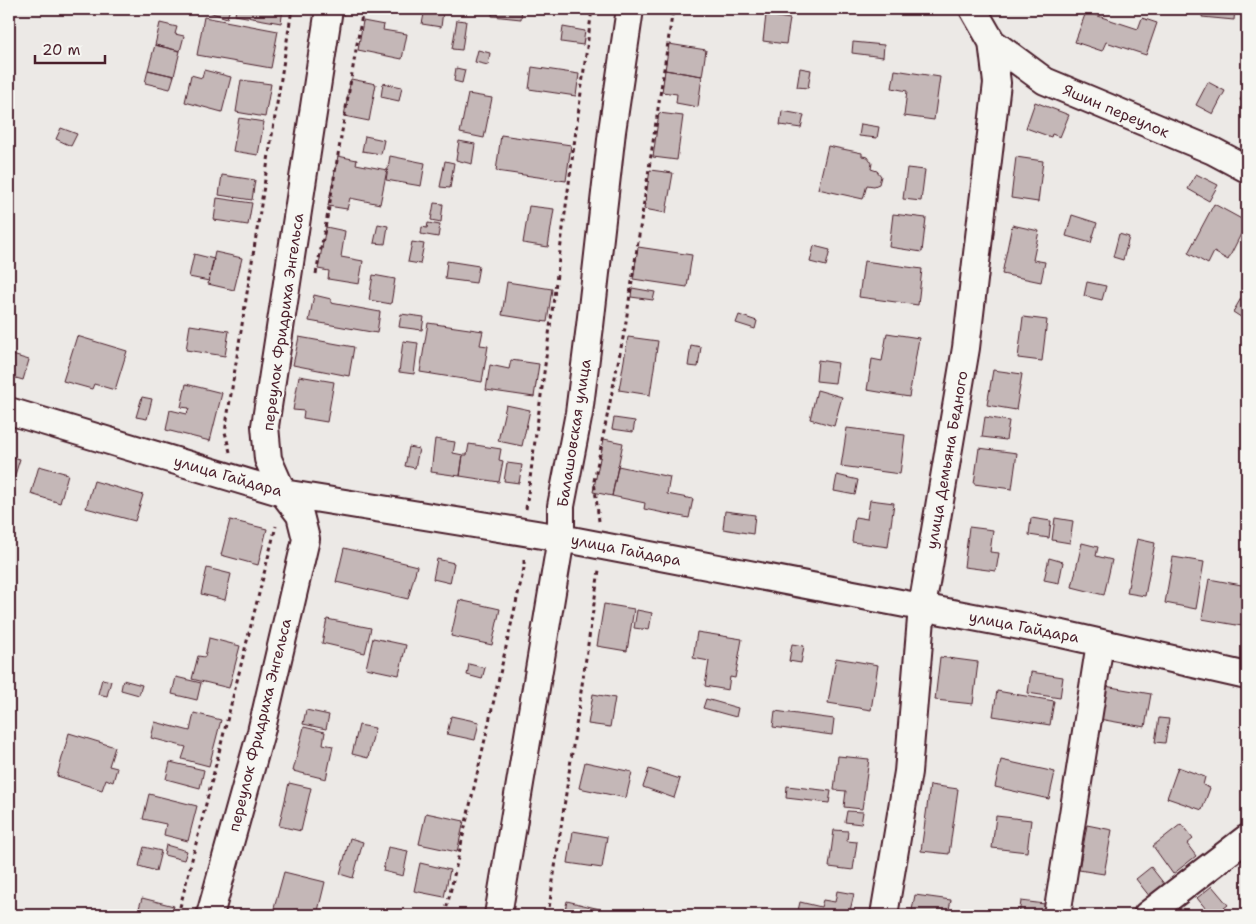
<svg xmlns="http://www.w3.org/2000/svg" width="1256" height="924" font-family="'Shantell Sans',sans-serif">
<rect width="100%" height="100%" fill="#ece9e6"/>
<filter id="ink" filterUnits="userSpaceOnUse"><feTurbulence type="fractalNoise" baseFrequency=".02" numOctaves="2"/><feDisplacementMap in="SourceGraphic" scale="10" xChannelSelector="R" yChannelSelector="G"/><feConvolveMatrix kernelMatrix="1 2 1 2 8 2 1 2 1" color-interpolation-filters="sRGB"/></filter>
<g filter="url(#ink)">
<path fill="#c4b7b7" stroke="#4a1f2b" d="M210 9H230L227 18 209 12Z
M236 9H283L281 23 235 15Z
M425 9 443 11 441 27 422 24Z
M492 9H522L521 19 492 16Z
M562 9H587V12Z
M913 9H925L924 13 913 12Z
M1203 9H1235L1234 20 1202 17Z
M1086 12 1138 29 1142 18 1157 23 1146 55 1106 42 1102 51 1075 42Z
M766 15 790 19 786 44 763 41Z
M204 17 278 31 271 68 197 55Z
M457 20 466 21 462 50 452 49Z
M363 21 384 25 383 30 407 34 402 59 358 50Z
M160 23 177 27 175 34 184 36 180 51 155 45Z
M563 27 585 31 583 45 561 42Z
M853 42 884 45 883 57 852 53Z
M669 44 706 50 702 76 665 70Z
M155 45 180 51 174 76 148 70Z
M478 50 490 53 488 65 475 62Z
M532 67 579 74 576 96 529 89Z
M456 68 465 70 462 83 454 81Z
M800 68 811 70 808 88 797 87Z
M1247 69V84L1241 80Z
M148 70 174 76 170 89 145 83Z
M204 70 231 77 222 112 185 102 191 75 202 78Z
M665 70 702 76 698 107 676 103 677 94 662 92Z
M895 70 940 77 934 120 904 116 907 91 892 88Z
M351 79 376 84 369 121 344 116Z
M241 80 271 84 265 117 236 112Z
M1208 82 1225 91 1213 114 1196 105Z
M383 83 402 87 399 101 381 97Z
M1247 87V104L1240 100Z
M468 94 492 98 484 138 460 133Z
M1035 102 1069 115 1060 137 1052 134 1051 137 1026 128Z
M782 111 804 115 801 128 780 125Z
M659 113 683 116 677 160 653 157Z
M239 118 264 122 258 155 233 151Z
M861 124 879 127 877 138 859 136Z
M61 128 77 134 71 146 56 139Z
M501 135 571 145 566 181 496 171Z
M365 136 384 140 381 154 362 151Z
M459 141 475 144 472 164 456 160Z
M828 146 862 153V156L868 157 872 163 871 169 877 171 881 176 879 184 874 186 867 185 863 199 818 189Z
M338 156 357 160 356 164 387 170 380 204 350 198 347 209 328 206Z
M390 156 425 163 421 186 386 180Z
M1016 157 1043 161 1038 202 1011 198Z
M445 161 454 163 450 188 440 187Z
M907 168 925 170 921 201 903 199Z
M650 170 673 173 666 213 644 209Z
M1196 174 1218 185 1209 201 1188 189Z
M222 175 255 180 252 200 219 195Z
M217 198 252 203 248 225 214 220Z
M434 203 443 204 441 222 431 220Z
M1214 204 1247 222 1228 260 1214 252 1208 264 1188 253Z
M529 206 554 209 548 247 523 243Z
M893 214 926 218 922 252 889 247Z
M1072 215 1097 223 1091 243 1066 236Z
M428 223 440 225 438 237 421 234 422 227 427 228Z
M378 224 388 226 385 244 374 243Z
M1012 225 1039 231 1033 260 1045 262 1041 282 1002 274Z
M326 227 345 231 341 257 363 261 359 284 328 279 329 271 318 269Z
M1119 234 1129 237 1123 260 1113 257Z
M412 242 424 244 420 264 408 262Z
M814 246 830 250 826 266 810 262Z
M638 247 692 255 687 287 633 279Z
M215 252 242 258 234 290 208 284Z
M194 254 214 259 209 281 189 277Z
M447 261 479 266 476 283 445 279Z
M864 261 922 269 918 305 859 297Z
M373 275 395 279 391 304 369 300Z
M507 282 552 289 547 322 502 315Z
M1087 282 1106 286 1102 300 1084 296Z
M632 288 655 292 653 300 631 297Z
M1247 288V321L1233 312Z
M314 295 331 299V303L380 312 377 333 309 321Z
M401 314 424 317 422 330 399 327Z
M739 315 757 321 755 329 736 323Z
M1023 317 1047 320 1042 361 1018 358Z
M428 323 483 331 480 345 488 346 482 382 420 372Z
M190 325 229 331 225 356 186 350Z
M887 333 919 338 909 397 867 390 872 359 882 361Z
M77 336 127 351 115 390 94 384 92 389 63 381Z
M299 337 354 347 349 376 293 365Z
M628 337 658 341 650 395 619 390Z
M403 341 418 343 414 374 399 372Z
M691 345 701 347 698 367 688 366Z
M9 354 29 360 23 380 9 376Z
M511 360 539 364 534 397 486 390 490 365 509 369Z
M818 360 838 363 835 383 816 381Z
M993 370 1022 374 1016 410 987 405Z
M299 376 334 382 327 422 303 418 304 411 293 410Z
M186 384 222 393 210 441 166 430 170 410 187 414 189 408 181 407Z
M817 390 842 397 834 426 810 419Z
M142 397 152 399 147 419 136 417Z
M506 405 530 410 522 446 498 441Z
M985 417 1009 421 1006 440 982 437Z
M614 418 635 421 633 432 612 429Z
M847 428 905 435 900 474 841 466Z
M435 439 455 442 453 453 463 455 460 476 431 472Z
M604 439 623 443 612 496 593 492Z
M469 444 501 449 499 460 503 461 499 482 460 476 463 455H467Z
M409 447 419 449 415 468 405 466Z
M979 448 1017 453 1012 489 974 484Z
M9 456 20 459 14 478 9 476Z
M507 463 522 465 519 483 504 481Z
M39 466 68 474 60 503 31 494Z
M618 466 670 477 667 494 693 499 689 518 644 509 645 503 612 496Z
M837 475 858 480 855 495 834 491Z
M94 481 143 495 135 521 86 508Z
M870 500 894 503 888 547 852 542 855 517 867 519Z
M725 511 755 515 753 534 723 529Z
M1031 518 1051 521 1049 538 1029 535Z
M1055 518 1073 521 1070 543 1052 540Z
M230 520 267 529 258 565 221 555Z
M969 527 993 530 990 552 999 553 996 571 964 567Z
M1137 539 1155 543 1145 596 1127 593Z
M1082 543 1098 547 1096 556 1112 560 1104 595 1072 587Z
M344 548 417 566 408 599 336 582Z
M1173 557 1204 562 1196 609 1165 603Z
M1049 558 1063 562 1059 583 1044 580Z
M437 559 454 563 450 583 433 579Z
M207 568 231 574 225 600 201 594Z
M1209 579 1247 586V597L1242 626 1202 619Z
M459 600 500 609 492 645 451 636Z
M604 604 634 609 627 651 597 646Z
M637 610 652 613 649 630 634 628Z
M327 619 371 628 365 653 322 643Z
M697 632 742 639 735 678 730 677 728 690 705 686 709 661 693 658Z
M209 638 240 646 229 688 192 679 198 656 205 657Z
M373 638 406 645 399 675 366 668Z
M792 644 804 646 801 663 789 661Z
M940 657 978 662 973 704 935 700Z
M836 658 878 665 871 710 828 703Z
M469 664 485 668 482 679 467 675Z
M1031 672 1063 677 1060 698 1028 693Z
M176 677 201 683 197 700 172 694Z
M102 679 111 681 107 696 98 694Z
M123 680 142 685 139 695 121 690Z
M1099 685 1151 694 1145 727 1093 718Z
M997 691 1054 701 1050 725 993 716Z
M593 694 615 698 610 727 588 724Z
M706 699 738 708 736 717 703 708Z
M306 710 329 715 326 729 303 724Z
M775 711 834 719 832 735 773 727Z
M194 713 221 720 209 766 182 759 186 747 151 738 155 722 190 731Z
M451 716 479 722 475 740 447 734Z
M1159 718 1169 719 1165 743 1155 742Z
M359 725 375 728 368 758 352 754Z
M304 727 325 732 323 744 333 746 326 779 293 771Z
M69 733 115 747 109 766 117 768 113 782 106 779 102 790 57 776Z
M838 756 869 759 862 809 844 807 846 791 834 790Z
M1001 760 1055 772 1049 799 995 787Z
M170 762 204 770 200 788 166 779Z
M585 762 632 772 626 798 579 788Z
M1178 767 1205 777 1203 785 1210 788 1202 810 1167 798Z
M649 769 680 779 674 798 643 787Z
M289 783 311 788 301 831 279 826Z
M930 785 958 789 949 854 921 851Z
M787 786 831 791 829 803 786 798Z
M149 794 197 806 188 841 164 835 166 824 143 819Z
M847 811 863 812 861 824 845 822Z
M426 813 464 821 457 852 419 844Z
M996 816 1031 820 1027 852 992 848Z
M1181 824 1193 839 1187 844 1196 856 1173 874 1153 846Z
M1087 825 1112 830 1104 874 1079 870Z
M834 830 848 831 847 841 857 842 853 870 829 867Z
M573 831 607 837 602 868 568 863Z
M350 838 363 842 353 878 340 874Z
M166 845 187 851 184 860 164 855Z
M144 847 161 851 156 871 139 866Z
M388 847 408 851 403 876 383 871Z
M420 863 450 870 444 897 414 891Z
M1151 867 1165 885 1150 897 1136 879Z
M284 872 325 882 317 915H287L273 912Z
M1212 886 1228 905 1215 915H1211L1197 898Z
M837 891 854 894 849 915H797L800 902 821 907 823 900 835 902Z
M915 895 951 900 948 914 937 913V915H911Z
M142 898 174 906 171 915H137Z
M567 901 624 915H564Z
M1021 901 1045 904 1043 915H1019Z"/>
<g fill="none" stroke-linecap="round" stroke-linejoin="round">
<g stroke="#4a1f2b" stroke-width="30">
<path id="street" d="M992 42 1045 81 1213 151 1247 169
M9 411 283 493 561 538 1062 634 1247 676
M210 915 261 732 306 539 300 515 283 493 268 459 265 426 329 9
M498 915 561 538V506L579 413 590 326 612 131 630 9
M884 915 908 772 922 607 966 348 997 83 992 42 973 9
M1057 915 1100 643
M1147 915 1247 838"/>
</g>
<path stroke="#4a1f2b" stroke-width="3" stroke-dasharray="4 4" stroke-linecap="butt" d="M316 274 328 213 363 9
M230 452 225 432 292 9
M526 509 592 9
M599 521 594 481 625 328 673 9
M178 915 276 526
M445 915 524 568V557
M548 915 599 570"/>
<use href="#street" stroke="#f6f6f2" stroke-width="26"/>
</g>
</g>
<g text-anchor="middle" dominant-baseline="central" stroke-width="4.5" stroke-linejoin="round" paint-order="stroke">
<g font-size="15" fill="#4a1f2b" stroke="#f6f6f2">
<text transform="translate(1116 111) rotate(23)">Яшин переулок</text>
<text transform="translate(283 322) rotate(-82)">переулок Фридриха Энгельса</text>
<text transform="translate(574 433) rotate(-81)">Балашовская улица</text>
<text transform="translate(947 460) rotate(-80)">улица Демьяна Бедного</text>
<text transform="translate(228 476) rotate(16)">улица Гайдара</text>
<text transform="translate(626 550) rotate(11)">улица Гайдара</text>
<text transform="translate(1024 627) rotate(11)">улица Гайдара</text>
<text transform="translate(260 725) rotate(-76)">переулок Фридриха Энгельса</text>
</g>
</g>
<rect width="1256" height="924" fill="none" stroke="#f6f6f2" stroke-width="30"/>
<rect x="15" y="15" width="1226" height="894" fill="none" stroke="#4a1f2b" stroke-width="2" filter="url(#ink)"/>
<path d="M35 55v8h70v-8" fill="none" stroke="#4a1f2b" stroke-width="2.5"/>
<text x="42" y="55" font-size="15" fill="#4a1f2b" stroke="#f6f6f2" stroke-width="4" paint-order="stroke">20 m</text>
</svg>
